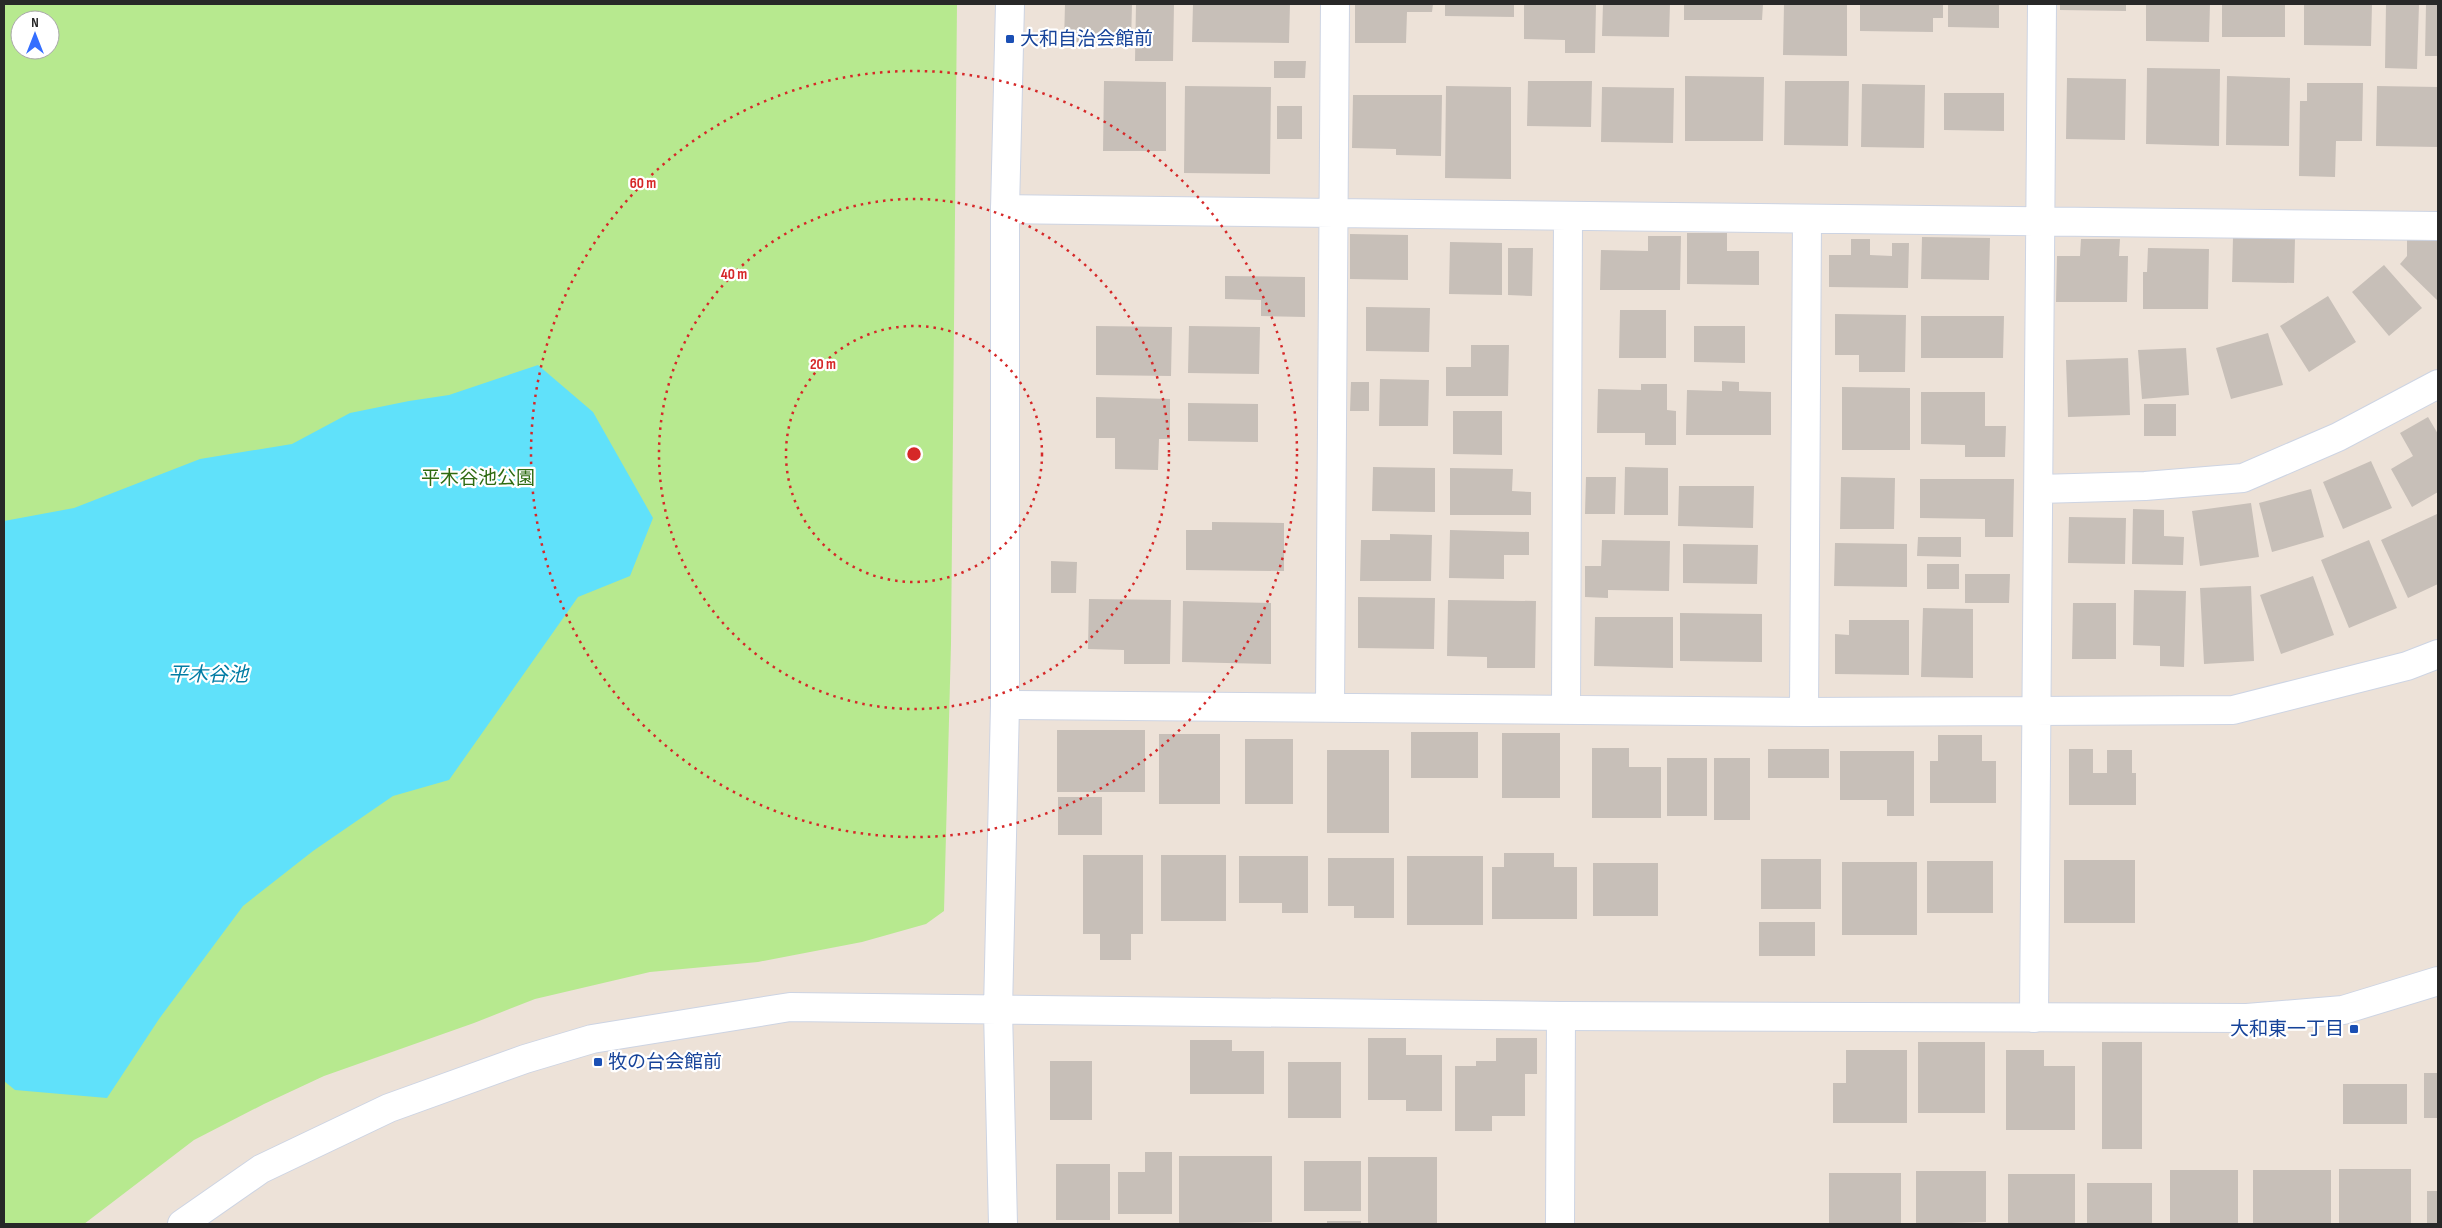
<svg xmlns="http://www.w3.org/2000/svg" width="2442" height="1228" font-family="'Sofia Sans Condensed','Noto Sans JP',sans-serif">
<rect width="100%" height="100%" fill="#ede2d8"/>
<path fill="#b7e98f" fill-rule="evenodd" d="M4 4H957L951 644 944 911 926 924 862 942 758 962 650 972 535 999 474 1023 324 1076 264 1104 194 1140 84 1224H4ZM20 20H50V50H20Z"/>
<path fill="#60e1fa" d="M538 365 593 412 653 518 630 576 578 597 449 780 393 796 313 851 243 906 159 1019 107 1098 15 1090 4 1081V521L74 508 200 459 292 444 350 413 409 401 449 395Z"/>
<path fill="#c7bfb8" d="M1065 4H1132L1131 43 1064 42Z
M1136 4H1174L1173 61H1135Z
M1193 4H1290L1289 43 1192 42Z
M1355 4H1433L1432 12H1407L1406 43H1355Z
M1445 4H1514V17L1445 16Z
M1524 4H1596L1595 53H1565V40L1524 39Z
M1603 4H1670L1669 37 1602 36Z
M1684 4H1763L1762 20H1684Z
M1784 4H1847V56L1783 55Z
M1860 4H1943V18H1933V32L1860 31Z
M1948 4H1999V28L1948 27Z
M2060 4H2126V11L2060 10Z
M2146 4H2210L2209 42 2146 41Z
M2222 4H2285V37H2222Z
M2304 4H2372L2371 46 2304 45Z
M2386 4H2419L2417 69 2385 68Z
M2426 4H2438V56H2425Z
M1274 61H1306L1305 78H1274Z
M2147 68 2220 69 2219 146 2146 144Z
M1685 76 1764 77 1763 141H1685Z
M2227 76 2290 78 2289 146 2226 145Z
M2067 78 2126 79 2125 140 2066 139Z
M1104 81 1166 82V151H1103Z
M1528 81H1592L1591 127 1527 126Z
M1785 81H1849L1848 146 1784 145Z
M2307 83H2363L2362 141H2336L2335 177 2299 176 2300 101H2307Z
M1862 84 1925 85 1924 148 1861 147Z
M1185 86 1271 87 1270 174 1184 173Z
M1446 86 1511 87V179L1445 178Z
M2377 86 2438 87V147L2376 146Z
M1602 87 1674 88 1673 143 1601 142Z
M1944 93H2004V131L1944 130Z
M1353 95H1442L1441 156 1396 155V149L1352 148Z
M1277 106H1302V139H1277Z
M1687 233H1727V251H1759V285L1687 284Z
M1350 234 1408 235V280L1350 279Z
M1648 236H1681L1680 290H1600L1601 250 1648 251Z
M1922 237 1990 238 1989 280 1921 279Z
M2233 237 2295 238 2294 283 2232 282Z
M1851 239H1870V255L1892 256V243H1909L1908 288 1829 287V255H1851Z
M2081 239H2120L2119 256H2128L2127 302H2056L2057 256H2080Z
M2438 239V301L2400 264 2407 256V240Z
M1450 242 1502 243V295L1449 294Z
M1508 248H1533L1532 296 1508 295Z
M2148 248 2209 249 2208 309H2143V272H2147Z
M2384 265 2422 308 2389 336 2352 292Z
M1225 276 1305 277V317L1261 316V300L1225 299Z
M2328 296 2356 342 2309 372 2280 326Z
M1366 307 1430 308 1429 352 1366 351Z
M1620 310H1666V358H1619Z
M1835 314 1906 315 1905 372H1859V355H1835Z
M1921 316H2004L2003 358H1921Z
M1096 326 1172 327 1171 376 1096 375Z
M1189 326 1260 327 1259 374 1188 373Z
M1694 326H1745V363L1694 362Z
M2268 333 2283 385 2231 399 2216 348Z
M1471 345H1509L1508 396H1446V367H1471Z
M2186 348 2189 395 2142 399 2138 350Z
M2128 358 2130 415 2068 417 2066 360Z
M1380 379 1429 380 1428 426H1379Z
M1722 381 1739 382V391L1771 392V435H1686L1687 390 1722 391Z
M1351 382H1369V411H1350Z
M1641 384H1667V410L1676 411V445H1645V433H1597L1598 389 1641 390Z
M1842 387 1910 388V450H1842Z
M1921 392H1985V426H2006L2005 457H1965V445L1921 444Z
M1096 397 1170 399V439H1159L1158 470 1115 469V438H1096Z
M1188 403 1258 404V442L1188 441Z
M2144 404H2176V436H2144Z
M1453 411H1502V455L1453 454Z
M2428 417 2438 434V492L2412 507 2391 469 2413 456 2400 433Z
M2371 461 2392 508 2343 529 2323 482Z
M1373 467 1435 468V512L1372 511Z
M1625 467 1668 468V515H1624Z
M1450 468 1513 469 1512 491 1531 492V515H1450Z
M1586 477H1616L1615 514H1585Z
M1841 477 1895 478 1894 529H1840Z
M1920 479H2014L2013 537H1985V519L1920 518Z
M1679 486H1754L1753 528 1678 526Z
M2311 489 2324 537 2272 552 2259 503Z
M2251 503 2259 557 2200 566 2192 511Z
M2133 509 2164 510V536L2184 537 2183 565 2132 564Z
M2437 514 2438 584 2408 598 2381 540Z
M2069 517 2126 518 2125 564 2068 563Z
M1212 522 1284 523V571L1186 570V530H1212Z
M1450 530 1529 532V555H1504V579L1449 578Z
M1390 534 1432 535 1431 581H1360L1361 540H1390Z
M1918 537H1961V557L1917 556Z
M1602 540 1670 541 1669 591 1608 590V598L1585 597V566H1601Z
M2369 540 2397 608 2349 628 2321 560Z
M1835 543 1907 544V587L1834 586Z
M1683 544 1758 545 1757 584 1683 583Z
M1051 561 1077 562 1076 593H1051Z
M1927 564H1959V589H1927Z
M1965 574H2010L2009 603H1965Z
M2313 576 2334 635 2281 654 2260 595Z
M2251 586 2254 661 2204 664 2200 588Z
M2134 590 2186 591 2184 667 2160 666V646L2133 645Z
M1358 597 1435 598 1434 649 1358 648Z
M1089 599 1171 600 1170 664H1124V650L1088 649Z
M1448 600 1536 601 1535 668H1487V657L1447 656Z
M1183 601 1271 603V664L1182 662Z
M2073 603H2116V659H2072Z
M1923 608 1973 609V678L1921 677Z
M1680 613 1762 614V662L1680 661Z
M1595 617H1673V668L1594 666Z
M1849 620H1909V675L1835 674V634L1849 635Z
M1057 730H1145V792H1057Z
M1411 732H1478V778H1411Z
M1502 733H1560V798H1502Z
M1159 734H1220V804H1159Z
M1938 735H1982V761H1996V803H1930V761H1938Z
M1245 739H1293V804H1245Z
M1592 748H1629V767H1661V818H1592Z
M1768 749H1829V778H1768Z
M2069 749H2093V773H2107V750H2132V773H2136V805H2069Z
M1327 750H1389V833H1327Z
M1840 751H1914V816H1887V800H1840Z
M1667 758H1707V816H1667Z
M1714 758H1750V820H1714Z
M1058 797H1102V835H1058Z
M1504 853H1554V867H1577V919H1492V867H1504Z
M1083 855H1143V934H1131V960H1100V934H1083Z
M1161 855H1226V921H1161Z
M1239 856H1308V913H1282V903H1239Z
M1407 856H1483V925H1407Z
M1328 858H1394V918H1354V906H1328Z
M1761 859H1821V909H1761Z
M2064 860H2135V923H2064Z
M1927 861H1993V913H1927Z
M1842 862H1917V935H1842Z
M1593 863H1658V916H1593Z
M1759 922H1815V956H1759Z
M1368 1038H1406V1055H1442V1111H1406V1100H1368Z
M1496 1038H1537V1074H1525V1116H1492V1131H1455V1066H1476V1061H1496Z
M1190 1040H1232V1051H1264V1094H1190Z
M1918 1042H1985V1113H1918Z
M2102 1042H2142V1149H2102Z
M1846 1050H1907V1123H1833V1083H1846Z
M2006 1050H2044V1066H2075V1130H2006Z
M1050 1061H1092V1120H1050Z
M1288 1062H1341V1118H1288Z
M2424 1073H2438V1118H2424Z
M2343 1084H2407V1124H2343Z
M1145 1152H1172V1214H1118V1172H1145Z
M1179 1156H1272V1222L1179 1224Z
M1368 1157H1437V1224H1368Z
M1304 1161H1361V1211H1304Z
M1056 1164H1110V1220H1056Z
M2339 1169H2411V1224L2339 1223Z
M2170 1170H2238V1224H2170Z
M2253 1170H2331V1224H2253Z
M1916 1171H1986V1222L1916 1224Z
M1829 1173H1901V1224H1829Z
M2008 1174H2075V1224H2008Z
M2087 1183H2152V1224H2087Z
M2427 1191H2438V1224H2427Z
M1327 1221H1361V1224H1327Z"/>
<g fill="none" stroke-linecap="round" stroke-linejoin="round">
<g stroke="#cdd4e3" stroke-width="30">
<path id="street" d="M1005 209 2438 226
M2039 489 2145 486 2243 478 2338 437 2438 384
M1005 705 1804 712 2233 710 2407 666 2438 654
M1330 707 1335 4
M1566 709 1568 217
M1804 712 1807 219
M2034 1018 2042 4
M1560 1224 1561 1016"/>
</g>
<g stroke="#cdd4e3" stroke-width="30">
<path id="secondary" d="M182 1224 261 1169 389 1108 525 1059 592 1039 790 1007 1561 1016 2247 1018 2343 1010 2438 981
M1003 1224 998 1010 1005 705V209L1010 4"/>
</g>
<use href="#street" stroke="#fff" stroke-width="28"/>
<use href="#secondary" stroke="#fff" stroke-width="28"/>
</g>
<g fill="none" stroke="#d62828" stroke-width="2.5" stroke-dasharray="2.5 5">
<circle cx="914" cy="454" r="128"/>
<circle cx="914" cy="454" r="255"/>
<circle cx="914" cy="454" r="383"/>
</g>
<g fill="#1a4fb4" stroke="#fff" stroke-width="2">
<rect x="1005" y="34" width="10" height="10" rx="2.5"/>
<rect x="2349" y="1024" width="10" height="10" rx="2.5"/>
<rect x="593" y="1057" width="10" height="10" rx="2.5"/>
</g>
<g text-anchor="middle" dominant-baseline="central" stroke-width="4.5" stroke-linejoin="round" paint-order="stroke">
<g font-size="19" fill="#164399" stroke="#fff" text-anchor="start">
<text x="1020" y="39">大和自治会館前</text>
<text x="2344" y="1029" text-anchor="end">大和東一丁目</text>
<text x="608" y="1062">牧の台会館前</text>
</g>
<g font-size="19" fill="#2e6b12" stroke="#fff">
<text x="478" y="478">平木谷池公園</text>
</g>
<g font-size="20" font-style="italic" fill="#017ca4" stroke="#fff">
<text x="208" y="675">平木谷池</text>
</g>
</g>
<circle cx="914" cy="454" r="8" fill="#d62828" stroke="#fff" stroke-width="2.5"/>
<g font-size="15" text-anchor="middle" font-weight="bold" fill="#d62828" stroke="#fff" stroke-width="4.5" stroke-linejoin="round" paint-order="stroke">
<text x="643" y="188">60 m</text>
<text x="734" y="279">40 m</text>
<text x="823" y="369">20 m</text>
</g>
<rect width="2442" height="1228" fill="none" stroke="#282828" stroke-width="10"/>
<g transform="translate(35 35)"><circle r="24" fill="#ffffff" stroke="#a9a9a9"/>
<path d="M0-4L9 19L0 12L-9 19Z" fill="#336eff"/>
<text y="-8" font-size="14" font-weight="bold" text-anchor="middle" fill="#282828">N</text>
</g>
</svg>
